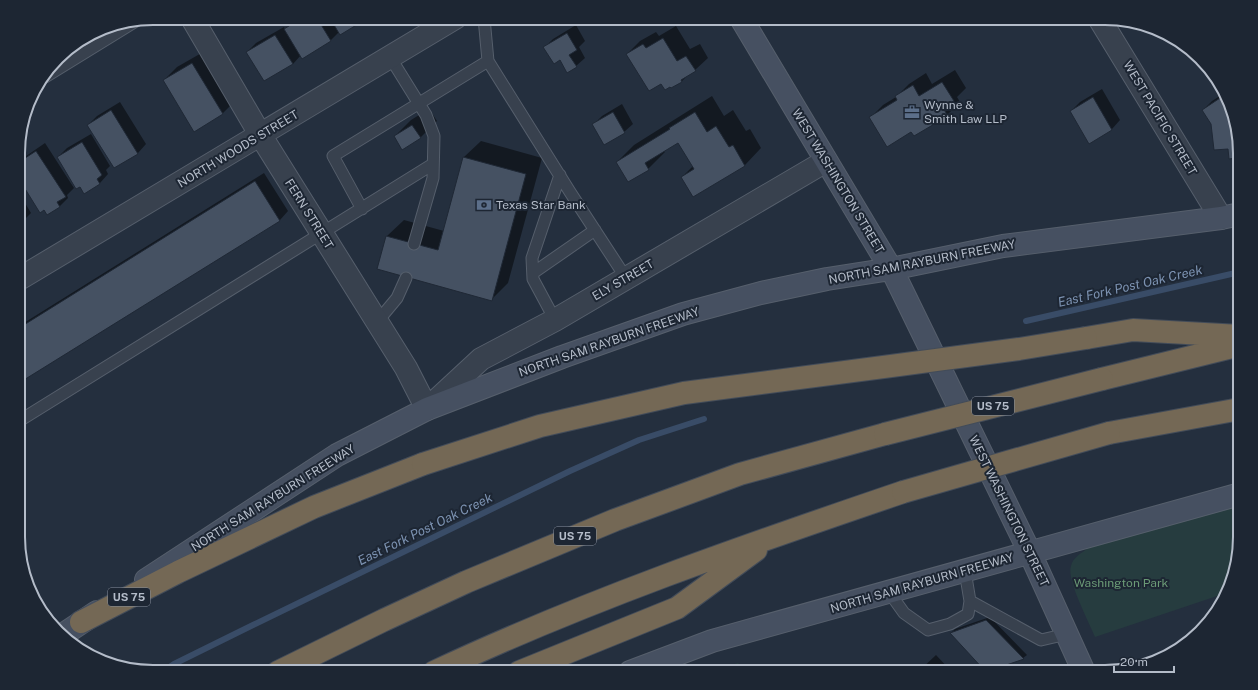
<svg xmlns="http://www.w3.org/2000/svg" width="1258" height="690" font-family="'Public Sans',sans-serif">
<rect width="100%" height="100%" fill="#242f3e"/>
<path fill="#263c3f" d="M1240 504V546L1226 593 1095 637C1089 622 1066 579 1071 566 1073 557 1082 553 1088 548Z
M738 663 746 672H707Z"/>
<path fill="#0007" d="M227 18H234L229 21Z
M298 18H366L339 32 331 40 301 55 293 64 247 52 256 43 284 27 285 29Z
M576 25 585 41 579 47 585 58 576 66 560 59 545 47 553 39Z
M676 26 690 49 700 44 708 58 695 70 689 74 682 81 671 87 661 83 627 54 640 41 656 32 659 36Z
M205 51 235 101 222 114 164 80 177 67Z
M955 70 966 88 957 97 960 102 947 115 912 130 870 118 883 105 896 97 909 84 926 73 932 84Z
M1102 89 1120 120 1112 129 1089 142 1071 111 1080 102Z
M1223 94 1240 144V153L1235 157 1203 110 1212 101Z
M712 96 724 116 733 110 746 131 750 129 761 148 745 165 693 196 682 177 693 166 678 141 664 150 665 152 648 169 628 181 617 162 634 145Z
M120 102 146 144 138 153 114 167 88 125 97 116Z
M622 104 633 124 624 132 594 124 602 116Z
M429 109 437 121 420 138 395 136 411 120Z
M91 134 110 166 106 170 108 174 100 183 84 193 58 157 67 148Z
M481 141 542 158 508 283 491 300 387 236 404 220 444 231 464 157Z
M45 143 74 188 67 195 68 198 60 206 48 214 19 177V161Z
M264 173 288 211 280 220 19 382V326Z
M19 193 31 213 23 221 25 224 19 230Z
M990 617 1027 655 1023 658 951 633 955 629Z
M936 655 952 672H918Z
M869 666 875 672H863Z"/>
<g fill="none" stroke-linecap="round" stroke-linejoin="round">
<path stroke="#394c67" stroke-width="6" d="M1026 321 1240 272
M162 672 174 664 253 625 570 471 639 440 704 419"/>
</g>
<path fill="#455162" stroke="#1f2835" d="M302 18H317L331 41 302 59 284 29Z
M330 18H368L340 35Z
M567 33 577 50 569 55 577 67 567 73 560 60 554 64 543 47Z
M275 35 293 64 264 81 246 52Z
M663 38 677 61 686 56 696 71 681 80 682 82 671 88 670 87 665 90 661 84 649 91 626 54 643 44 646 48Z
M192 63 223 114 194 132 163 80Z
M942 82 954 101 943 108 948 116 914 136 911 132 887 147 869 117 897 100 895 96 913 85 919 96Z
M1223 96 1240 144V149H1235L1236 158 1229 159 1228 149 1214 150 1211 124 1202 110Z
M1093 97 1112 130 1089 144 1070 111Z
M111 110 138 154 114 168 87 125Z
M613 112 625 133 604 145 592 124Z
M695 112 707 132 716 126 729 147 733 145 745 166 693 197 681 177 694 169 678 143 645 163 649 170 628 182 616 162 670 129 669 128Z
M412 125 421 138 402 150 394 136Z
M82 142 102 175 97 179 100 184 84 194 80 187 76 189 57 157Z
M36 151 66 197 57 202 60 207 47 215 44 210 40 213 19 179V162Z
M463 157 526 174 492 301 377 269 386 236 438 250Z
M255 181 280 221 19 383V328Z
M986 620 1024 659 986 672 950 633Z"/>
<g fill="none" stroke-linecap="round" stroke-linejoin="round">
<g stroke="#565f6c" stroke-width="13">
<path id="lane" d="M484 18 488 61
M390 57 426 115 434 136 433 178 414 244
M45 77 136 21
M362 209 333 156 488 61 570 192 626 278
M533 273 595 230
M555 320 533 279 532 258 560 175
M377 322 397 298 406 278
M19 421 433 164
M889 592 904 613 928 630 950 624 968 614 970 601 965 571
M970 601 1041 640 1067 634"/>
</g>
<g stroke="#565f6c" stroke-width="24">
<path id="street" d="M192 18 261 136 406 368 427 409 481 359 555 320 826 161
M1099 18 1221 218
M19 279 455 18"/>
</g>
<g stroke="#565f6c" stroke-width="24">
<path id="secondary" d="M741 18 891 269 892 270 1030 553 1084 672
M146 580 337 455 427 409 562 357 683 314 761 293 827 279 891 269 1003 246 1221 218 1240 214
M64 634 97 612
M630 672 712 641 1240 494"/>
</g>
<g stroke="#434c59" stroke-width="24">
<path id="highway" d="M1086 338 1133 330 1240 336
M1102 379 1240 345
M1109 433 1240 409
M81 622 178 572 314 507 423 464
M278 672 384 620 466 582 615 520 740 474 885 434
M434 672C585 601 744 546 903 492
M519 672 677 608 756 550"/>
</g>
<use href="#lane" stroke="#38414e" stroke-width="11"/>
<use href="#street" stroke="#38414e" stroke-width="22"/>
<use href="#secondary" stroke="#465061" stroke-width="22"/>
<use href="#highway" stroke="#746855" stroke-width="22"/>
<g stroke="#434c59" stroke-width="24" stroke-linecap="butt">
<path id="highway-bridge" d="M885 434 1102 379
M423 464 540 426 684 393 891 366 1019 349 1086 338
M903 492 1109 433"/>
</g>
<use href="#highway-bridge" stroke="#746855" stroke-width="22"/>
</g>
<defs>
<g id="office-bare" transform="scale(1.2)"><path d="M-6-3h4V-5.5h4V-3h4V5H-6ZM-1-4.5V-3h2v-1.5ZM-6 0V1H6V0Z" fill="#5c6f8a" stroke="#1d2633" stroke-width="2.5" paint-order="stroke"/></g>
<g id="bank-bare" transform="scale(1.2)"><path d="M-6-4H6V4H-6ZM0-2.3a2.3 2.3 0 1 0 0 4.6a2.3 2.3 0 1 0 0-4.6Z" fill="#5c6f8a" stroke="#1d2633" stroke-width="2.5" paint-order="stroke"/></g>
</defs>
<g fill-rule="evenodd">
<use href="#office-bare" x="912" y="112"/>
<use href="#bank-bare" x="484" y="205"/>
</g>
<g text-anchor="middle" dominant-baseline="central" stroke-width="4" stroke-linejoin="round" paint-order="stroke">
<g fill="#1d2633" stroke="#878f9c" stroke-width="1">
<rect x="972" y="397" width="42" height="18" rx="3"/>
<rect x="554" y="527" width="42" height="18" rx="3"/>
<rect x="108" y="588" width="42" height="18" rx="3"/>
</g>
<g font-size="11" font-weight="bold" fill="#b4bcc9">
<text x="993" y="406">US 75</text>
<text x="575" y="536">US 75</text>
<text x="129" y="597">US 75</text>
</g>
<g font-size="12" fill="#b4bcc9" stroke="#1d2633" text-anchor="start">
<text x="924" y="105">Wynne &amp;<tspan x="924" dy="14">Smith Law LLP</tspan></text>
<text x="496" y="205">Texas Star Bank</text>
</g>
<g font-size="12" fill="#b4bcc9" stroke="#1d2633">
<text transform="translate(1160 118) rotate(59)">WEST PACIFIC STREET</text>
<text transform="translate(238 149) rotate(-31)">NORTH WOODS STREET</text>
<text transform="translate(838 181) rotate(59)">WEST WASHINGTON STREET</text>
<text transform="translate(309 214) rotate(58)">FERN STREET</text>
<text transform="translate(922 262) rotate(-11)">NORTH SAM RAYBURN FREEWAY</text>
<text transform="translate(623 280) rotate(-30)">ELY STREET</text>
<text transform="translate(609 342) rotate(-19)">NORTH SAM RAYBURN FREEWAY</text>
<text transform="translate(273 498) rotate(-32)">NORTH SAM RAYBURN FREEWAY</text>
<text transform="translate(1009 511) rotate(64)">WEST WASHINGTON STREET</text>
<text transform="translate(922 583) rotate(-16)">NORTH SAM RAYBURN FREEWAY</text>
</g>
<g font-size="12" fill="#6b9a76" stroke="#1d2633">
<text x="1121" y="583">Washington Park</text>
</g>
<g font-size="13" font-style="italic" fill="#7c92b1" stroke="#1d2633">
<text transform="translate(1130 286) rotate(-13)">East Fork Post Oak Creek</text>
<text transform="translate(425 529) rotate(-26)">East Fork Post Oak Creek</text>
</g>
</g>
<path d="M0 0H1258V690H0ZM153 25H1105A128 128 0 0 1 1233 153V537A128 128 0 0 1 1105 665H153A128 128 0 0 1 25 537V153A128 128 0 0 1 153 25Z" fill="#1d2633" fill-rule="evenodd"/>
<path fill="none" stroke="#b4bcc9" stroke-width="2" d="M153 25H1105A128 128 0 0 1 1233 153V537A128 128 0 0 1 1105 665H153A128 128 0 0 1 25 537V153A128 128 0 0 1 153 25Z"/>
<path d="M1114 666v6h60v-6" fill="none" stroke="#b4bcc9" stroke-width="2"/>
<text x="1120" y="666" font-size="12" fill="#b4bcc9" stroke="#1d2633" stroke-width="3" paint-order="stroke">20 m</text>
</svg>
